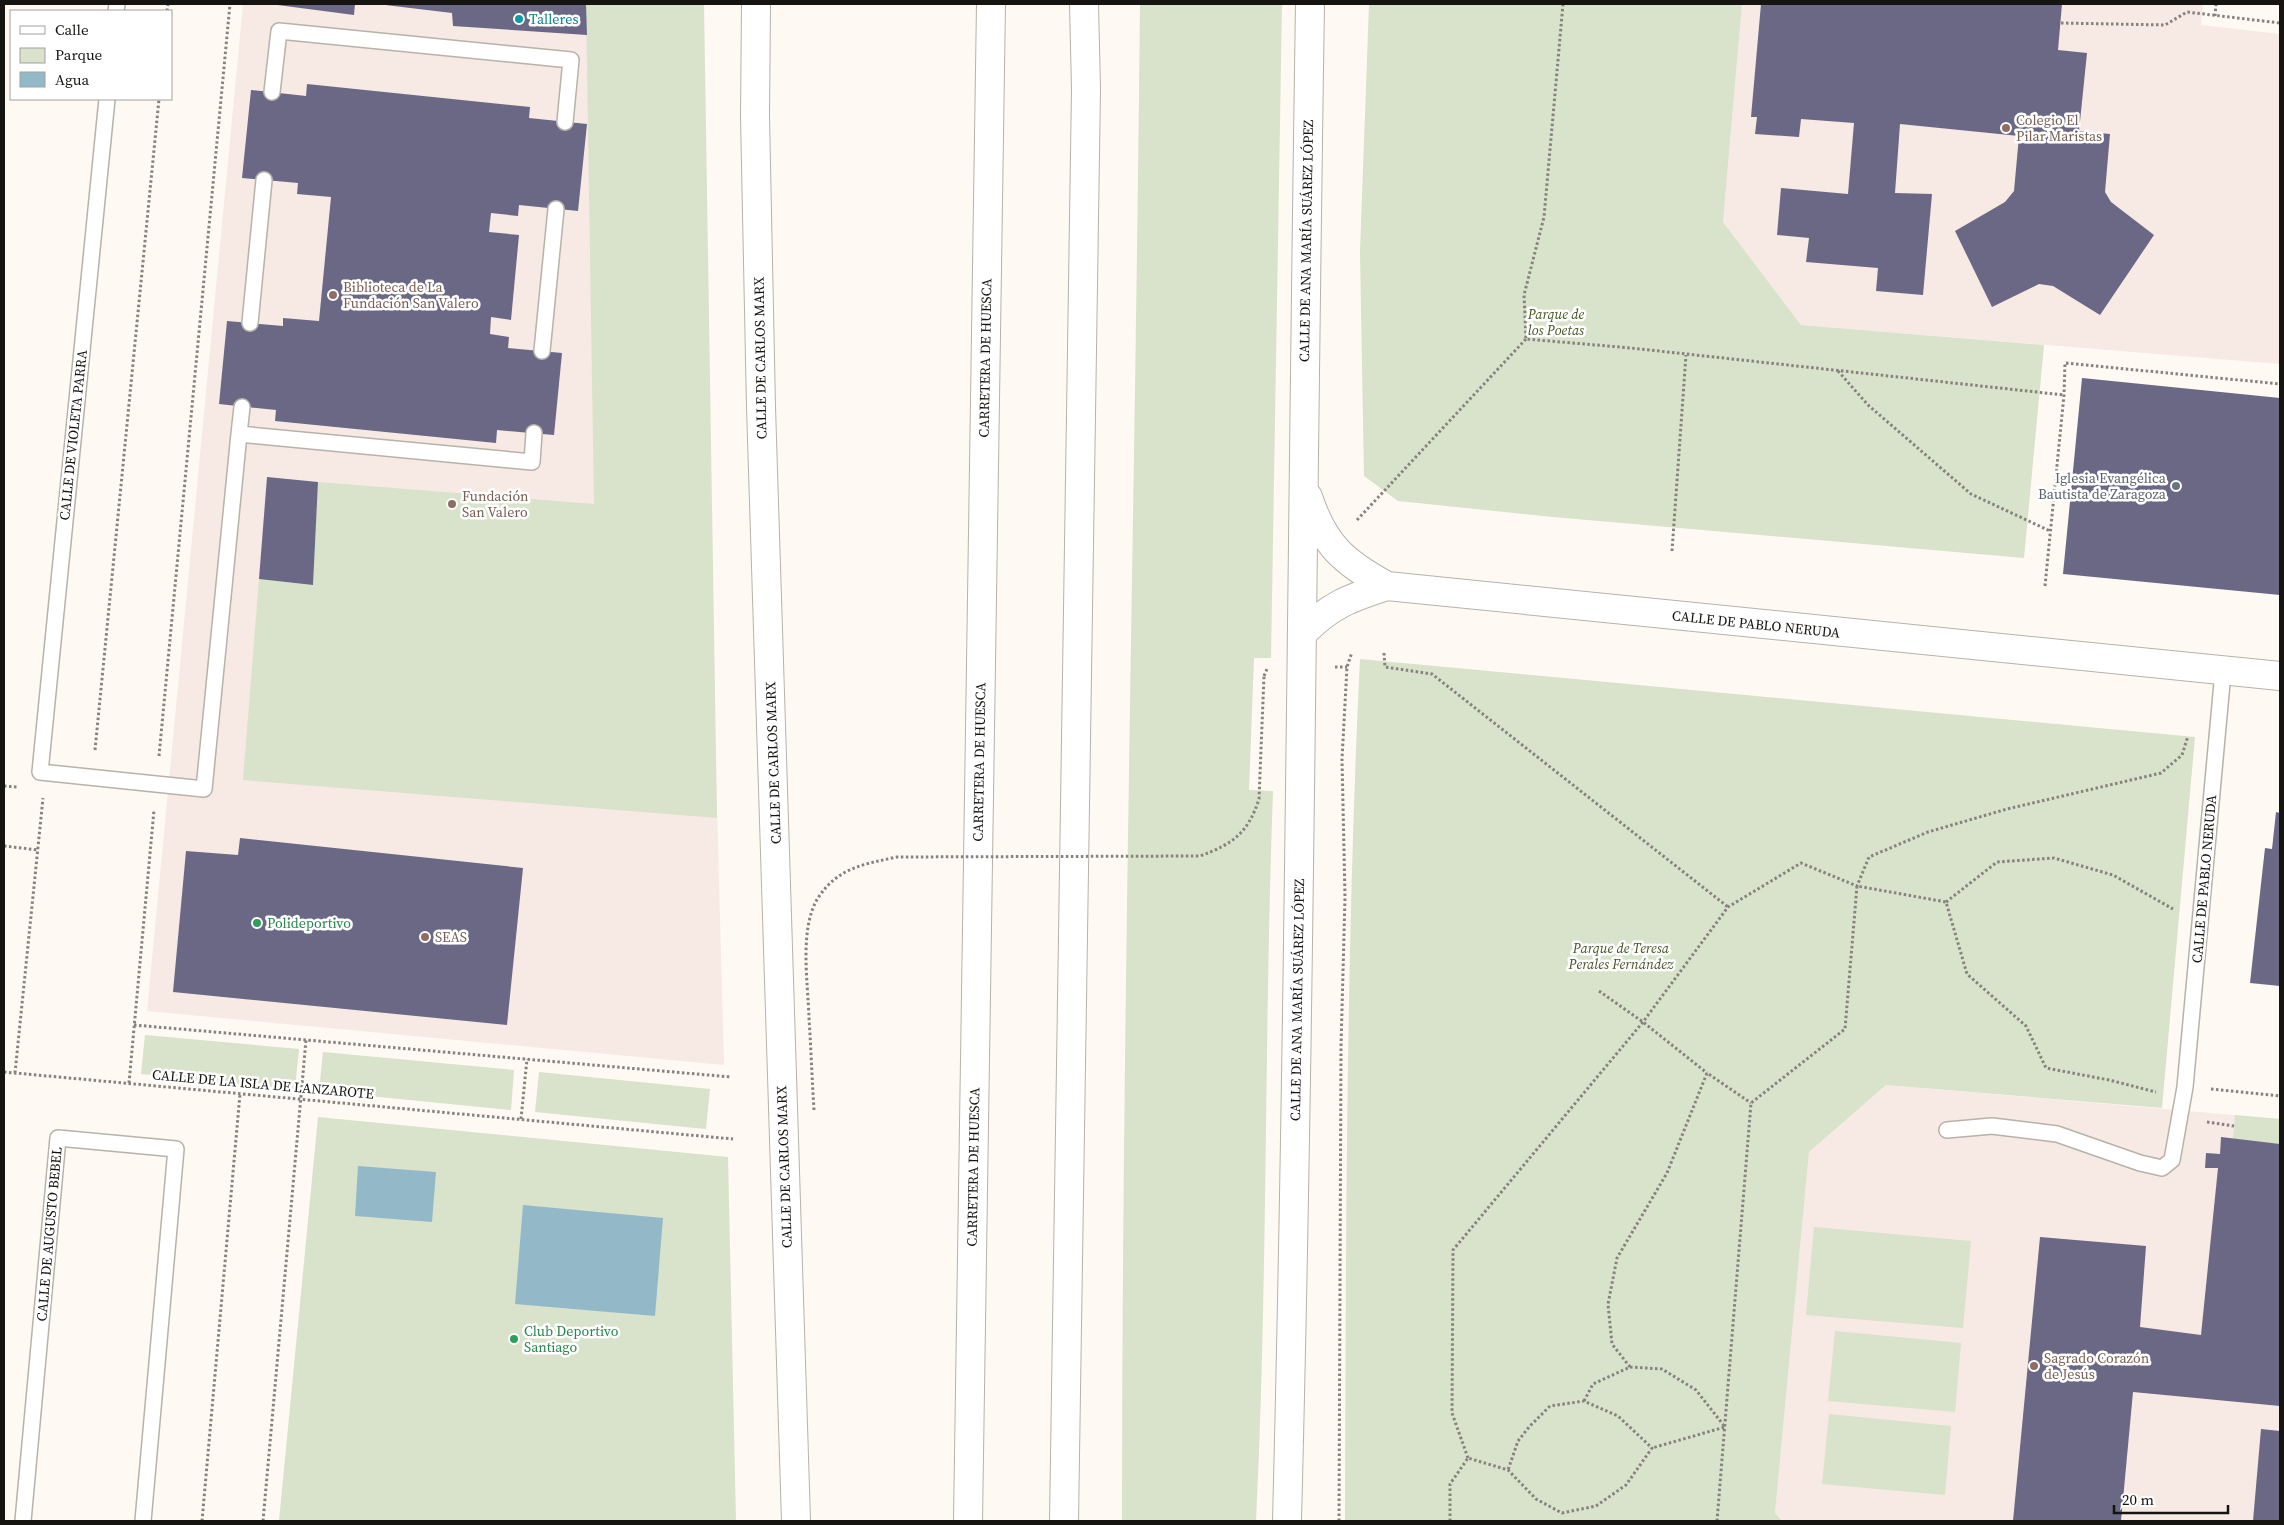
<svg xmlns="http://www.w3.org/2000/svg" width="2284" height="1525" font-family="'Source Serif 4',serif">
<rect width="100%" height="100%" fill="#fef9f3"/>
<path fill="#f7e9e3" d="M243 4H704L701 223 724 1065 147 1011Z
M1742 4H2203L2201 25 2280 34V364L1801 325 1723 222Z
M1886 1085 2280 1119V1521H1782L1775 1513 1809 1152Z"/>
<path fill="#d9e2ca" d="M586 4H704L717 818 243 780 259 579 313 585 318 482 594 504Z
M1140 4H1282L1271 658H1254L1249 790 1273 791C1264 1034 1268 1278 1256 1521H1122C1122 1015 1135 510 1140 4Z
M1369 4H1742L1723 222 1801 325 2044 345 2024 558 1553 517 1398 501 1364 476 1360 251Z
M1360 659 2195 737 2162 1108 1886 1085 1809 1152 1775 1513 1782 1521H1345C1346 1234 1346 946 1360 659Z
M145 1035 299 1049 295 1089 141 1074Z
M323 1052 514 1070 511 1110 319 1091Z
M539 1072 710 1089 706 1129 535 1112Z
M2235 1115 2280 1119V1144L2233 1139Z
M318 1117 728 1157 736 1521H279Z
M1814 1227 1971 1241 1963 1328 1806 1315Z
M1835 1331 1961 1343 1955 1412 1828 1401Z
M1829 1414 1951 1426 1945 1495 1822 1484Z"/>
<path fill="#93b9c9" d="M358 1166 436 1172 432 1222 355 1216Z
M523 1205 663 1218 655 1316 515 1304Z"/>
<path fill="#6b6886" d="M270 4H355L354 15Z
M377 4H586L587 35 453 26 452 13Z
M1761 4H2062L2058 50 2087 53 2079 131 2110 134 2105 192 2111 202 2154 235 2100 315 2053 286 2039 284 1992 307 1955 231 2005 202 2014 191 2019 136 1900 124 1895 193 1932 194 1923 295 1876 291 1878 268 1806 262 1809 238 1777 235 1781 188 1848 194 1854 123 1801 119 1799 137 1755 134 1757 117H1751Z
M307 84 530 107 529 118 587 124 578 211 519 205 518 216 491 213 489 232 519 235 511 320 491 317 490 334 509 337 508 348 562 353 554 435 497 430 496 443 275 421 276 410 219 404 227 321 283 326V318L319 321 331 197 297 194 298 183 242 178 251 90 306 96Z
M2082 378 2280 398V595L2063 574Z
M267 477 318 482 313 585 259 579Z
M2276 812 2280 813V986L2250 983 2265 848 2272 849Z
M240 838 523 868 507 1025 173 992 186 851 238 855Z
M2221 1137 2280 1144V1406L2133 1392 2121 1521H2013L2040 1237 2146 1246 2140 1327 2201 1335 2218 1168H2205L2206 1153 2220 1154Z
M2261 1429 2280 1431V1521H2253Z"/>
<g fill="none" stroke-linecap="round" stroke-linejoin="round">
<g stroke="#b7b2aa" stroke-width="18">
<path id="lane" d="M116 11 117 4
M272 92 279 31 571 60 565 122
M107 99 40 772 204 789 239 434
M250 323 264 180
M542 351 556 209
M242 407 239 434 532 462 534 433
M1947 1130 1992 1126 2057 1134 2140 1163 2162 1168 2172 1160 2185 1087 2223 672
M23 1521 58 1138 176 1149 143 1521"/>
</g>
<g stroke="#b7b2aa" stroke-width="30">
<path id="street" d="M756 4 755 116 761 407 796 1521
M1308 497C1324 545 1343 562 1387 586
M1303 633C1330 605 1350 598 1387 586L2280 676
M1287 1521C1300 1015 1302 510 1310 4"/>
</g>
<g stroke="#b7b2aa" stroke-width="30">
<path id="highway" d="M968 1521 991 4
M1064 1521 1086 89 1084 4"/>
</g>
<path stroke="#86837e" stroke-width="3" stroke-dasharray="2.5 2.5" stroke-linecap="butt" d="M1563 4 1544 217 1524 295 1526 339 1631 348 2064 395
M167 11 168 4
M2215 16 2216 4
M2061 23 2165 25 2187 12 2280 23
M1838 371 1868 405 1971 494 2050 531
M1357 520 1526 339
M1672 551 1686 355
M2045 586 2064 395 2065 363 2280 384
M1384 653 1385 667 1432 674 1728 907
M1335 667H1347
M1264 676 1267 669
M95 750 159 99
M159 756 230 4
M4 786 17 787
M4 846 38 850
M1946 902 1997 862 2054 858 2113 875 2173 909
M1599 991 1643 1022 1707 1073
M134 1025 731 1077
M4 1072 733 1139
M15 1073 43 798
M129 1083 154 810
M2211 1089 2280 1096
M521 1119 527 1059
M2207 1122 2234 1126
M1630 1367 1612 1344 1608 1304 1617 1258 1667 1173 1707 1073 1751 1103
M1584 1401 1593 1384 1630 1367 1662 1369 1696 1390 1725 1427 1652 1448
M1468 1458 1452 1413 1453 1250 1643 1022 1728 907 1801 863 1857 886 1869 857 1928 832 2007 809 2161 773 2182 755 2188 736
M202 1521 240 1094
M263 1521 306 1040
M1339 1521 1341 1047 1345 897 1342 759 1347 667 1352 652
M1450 1521V1484L1468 1458 1508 1470 1536 1499 1562 1513 1596 1506 1626 1485 1652 1448 1618 1416 1584 1401 1550 1406 1529 1427 1518 1441 1508 1470
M1717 1521 1751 1103 1845 1029 1857 886 1946 902 1967 974 2026 1026 2046 1068 2109 1080 2156 1092"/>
<use href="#lane" stroke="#fff" stroke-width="15"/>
<use href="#street" stroke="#fff" stroke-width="28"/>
<use href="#highway" stroke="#fff" stroke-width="28"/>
<path stroke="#86837e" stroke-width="3" stroke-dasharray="2.5 2.5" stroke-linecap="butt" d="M814 1110C812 1079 811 1049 809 1018 808 983 799 928 818 898 838 867 865 864 897 857L1200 856C1233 844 1248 833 1259 799L1264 676"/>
</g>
<circle fill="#0f9aa8" stroke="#fff" stroke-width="2" cx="519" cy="19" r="5"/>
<g fill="#8d6e63" stroke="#fff" stroke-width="2">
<circle cx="2006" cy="128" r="5"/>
<circle cx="333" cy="295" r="5"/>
<circle cx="452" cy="504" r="5"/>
<circle cx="425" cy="937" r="5"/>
<circle cx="2034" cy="1366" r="5"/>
</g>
<circle fill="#6b7280" stroke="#fff" stroke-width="2" cx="2176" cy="486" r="5"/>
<g fill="#2e9e5b" stroke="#fff" stroke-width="2">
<circle cx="257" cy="923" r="5"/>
<circle cx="514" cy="1339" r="5"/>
</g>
<g text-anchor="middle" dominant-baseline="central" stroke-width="5" stroke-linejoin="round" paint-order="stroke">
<g font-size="14" fill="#0d838f" stroke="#fff" text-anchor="start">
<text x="529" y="19">Talleres</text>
</g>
<g font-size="14" fill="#785e54" stroke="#fff" text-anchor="start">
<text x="2016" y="120">Colegio El<tspan x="2016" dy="16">Pilar Maristas</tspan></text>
<text x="343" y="287">Biblioteca de La<tspan x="343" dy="16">Fundación San Valero</tspan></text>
<text x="462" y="496">Fundación<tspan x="462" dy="16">San Valero</tspan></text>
<text x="435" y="937">SEAS</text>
<text x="2044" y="1358">Sagrado Corazón<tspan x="2044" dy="16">de Jesús</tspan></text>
</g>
<g font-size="14" fill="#161411" stroke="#fff">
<text transform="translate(1306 241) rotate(-89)">CALLE DE ANA MARÍA SUÁREZ LÓPEZ</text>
<text transform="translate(760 358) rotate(-91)">CALLE DE CARLOS MARX</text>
<text transform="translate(985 358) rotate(-89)">CARRETERA DE HUESCA</text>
<text transform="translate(73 435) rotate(-84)">CALLE DE VIOLETA PARRA</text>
<text transform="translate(1756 624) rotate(6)">CALLE DE PABLO NERUDA</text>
<text transform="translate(979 762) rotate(-89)">CARRETERA DE HUESCA</text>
<text transform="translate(773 763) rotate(-92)">CALLE DE CARLOS MARX</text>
<text transform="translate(2204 879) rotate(-85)">CALLE DE PABLO NERUDA</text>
<text transform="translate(1297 1000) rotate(-89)">CALLE DE ANA MARÍA SUÁREZ LÓPEZ</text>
<text transform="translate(263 1084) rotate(5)">CALLE DE LA ISLA DE LANZAROTE</text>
<text transform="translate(784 1167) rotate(-92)">CALLE DE CARLOS MARX</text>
<text transform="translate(973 1167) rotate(-89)">CARRETERA DE HUESCA</text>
<text transform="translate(49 1234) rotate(-85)">CALLE DE AUGUSTO BEBEL</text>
</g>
<g font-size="14" font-style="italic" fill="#475724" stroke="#fff">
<text x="1556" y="314">Parque de<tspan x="1556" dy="16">los Poetas</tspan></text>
<text x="1621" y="948">Parque de Teresa<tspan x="1621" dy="16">Perales Fernández</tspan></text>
</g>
<g font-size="14" fill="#5b616d" stroke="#fff" text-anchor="end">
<text x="2166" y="478">Iglesia Evangélica<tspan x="2166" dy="16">Bautista de Zaragoza</tspan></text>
</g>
<g font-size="14" fill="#27864d" stroke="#fff" text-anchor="start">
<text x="267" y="923">Polideportivo</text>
<text x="524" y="1331">Club Deportivo<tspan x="524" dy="16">Santiago</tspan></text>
</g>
</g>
<rect width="2284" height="1525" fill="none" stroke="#161411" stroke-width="10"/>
<rect x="10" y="10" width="162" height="90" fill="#ffffff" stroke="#a2a1a0"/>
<rect x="20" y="26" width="25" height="8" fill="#ffffff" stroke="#a2a1a0"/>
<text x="55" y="35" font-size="15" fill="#161411">Calle</text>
<rect x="20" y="48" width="25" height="15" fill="#d9e2ca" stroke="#a2a1a0"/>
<text x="55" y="60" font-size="15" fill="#161411">Parque</text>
<rect x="20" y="72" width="25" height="15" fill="#93b9c9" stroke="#a2a1a0"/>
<text x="55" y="85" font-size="15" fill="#161411">Agua</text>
<path d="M2114 1505v8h114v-8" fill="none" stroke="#161411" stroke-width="2.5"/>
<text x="2122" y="1505" font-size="15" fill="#161411" stroke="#ffffff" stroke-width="4" paint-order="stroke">20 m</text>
</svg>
